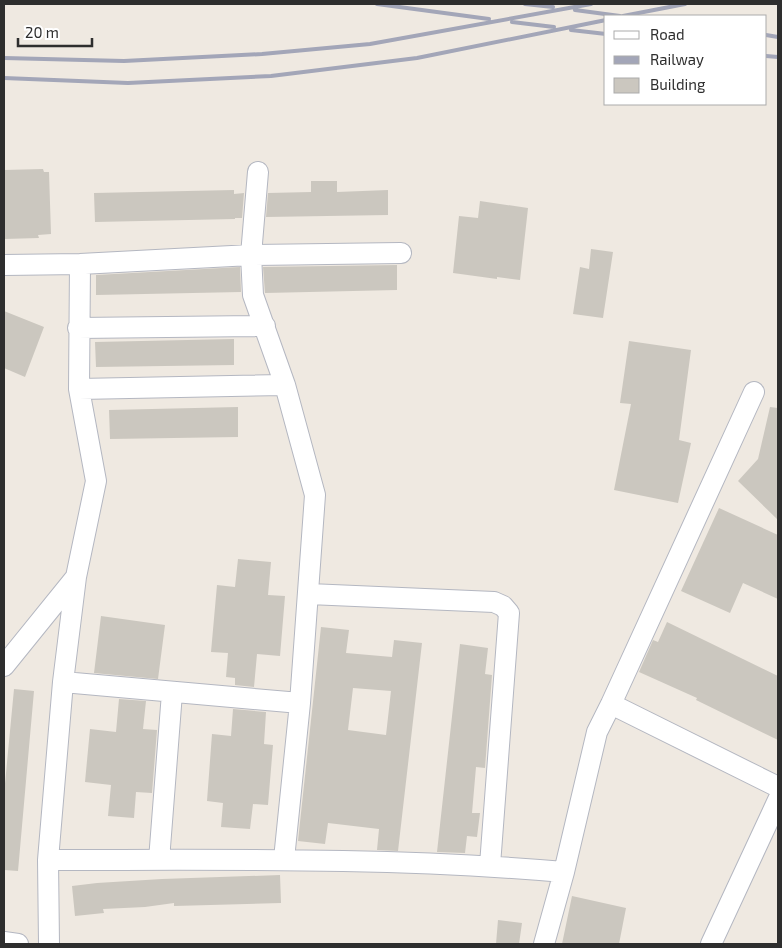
<svg xmlns="http://www.w3.org/2000/svg" width="782" height="948" font-family="'Exo 2',sans-serif">
<rect width="100%" height="100%" fill="#efe9e1"/>
<path fill="#cbc7bf" fill-rule="evenodd" d="M43 169 44 172H49L51 234 38 235 39 238 4 239V170Z
M311 181H337V192L388 190V215L266 217 268 193 311 192Z
M234 190V194L244 193 242 218H235V219L95 222 94 193Z
M480 201 528 208 520 280 497 277V279L453 273 459 216 478 218Z
M591 249 613 252 603 318 573 314 580 267 589 269Z
M397 265V290L265 293 263 267Z
M240 267 241 292 96 295V275Z
M4 311 44 327 25 377 4 368Z
M234 339V365L96 367 95 342Z
M629 341 691 350 679 440 691 443 678 503 614 490 631 404 620 403Z
M238 407V437L110 439 109 410Z
M770 407 778 408V520L738 481 758 459Z
M719 508 778 535V599L743 583 730 613 681 591Z
M238 559 271 562 268 595 285 596 280 656 257 654 254 687 235 685V678L226 677 228 653 211 652 217 585 235 587Z
M101 616 165 625 158 679 94 673Z
M667 622 778 676V740L696 700 697 698 639 672 653 640 658 642Z
M321 627 349 630 346 653 392 657 394 640 422 643 398 851 377 850 379 829 328 823 325 844 298 841ZM353 688 391 691 386 735 348 730Z
M460 644 488 648 485 674 492 675 485 768 476 767 472 813H480L477 837 467 836 465 853 437 852Z
M14 689 34 691 18 871 4 870V794Z
M119 699 146 701 143 729 157 730 152 793 136 792 134 818 108 816 111 785 85 782 90 729 116 732Z
M233 709 266 712 264 744 273 745 268 805 253 804 250 829 221 827 223 803 207 801 212 734 231 736Z
M280 875 281 903 174 906V903L145 907 103 909 104 913 75 916 72 886 97 883 162 879Z
M572 896 626 908 619 944H562Z
M498 920 522 923 519 944H496Z"/>
<g fill="none" stroke-linecap="round" stroke-linejoin="round">
<g stroke="#b4b7c1" stroke-width="22">
<path id="minor" d="M258 172 251 255 253 295 285 385 315 495 300 703 284 859
M4 265 80 264 251 255 401 253
M78 328 265 326
M79 389 285 385
M309 594 494 602 503 606 509 613 490 865
M4 666 76 577
M63 682 300 703
M611 704 778 787
M48 860C220 860 393 857 564 872
M159 860 172 693
M4 942 18 944
M49 944 48 860 63 682 76 577 96 481 79 389 80 264
M544 944 564 872 597 732 611 704 754 392
M711 944 778 800"/>
</g>
<use href="#minor" stroke="#fff" stroke-width="20"/>
<path stroke="#a3a6b8" stroke-width="4" d="M377 4 489 19
M525 4 553 7
M575 10 620 16
M623 16 685 4
M512 22 554 27
M571 30 606 34
M766 35 778 37
M766 56 778 57
M4 58 124 61 262 54 370 44 591 4
M4 78 128 83 271 76 417 58 606 20"/>
</g>
<rect width="782" height="948" fill="none" stroke="#2e2e2e" stroke-width="10"/>
<rect x="604" y="15" width="162" height="90" fill="#ffffff" stroke="#ababab"/>
<rect x="614" y="31" width="25" height="8" fill="#ffffff" stroke="#ababab"/>
<text x="650" y="40" font-size="15" fill="#2e2e2e">Road</text>
<rect x="614" y="56" width="25" height="8" fill="#a3a6b8" stroke="#ababab"/>
<text x="650" y="65" font-size="15" fill="#2e2e2e">Railway</text>
<rect x="614" y="78" width="25" height="15" fill="#cbc7bf" stroke="#ababab"/>
<text x="650" y="90" font-size="15" fill="#2e2e2e">Building</text>
<path d="M18 38v8h74v-8" fill="none" stroke="#2e2e2e" stroke-width="2.5"/>
<text x="25" y="38" font-size="15" fill="#2e2e2e" stroke="#ffffff" stroke-width="4" paint-order="stroke">20 m</text>
</svg>
